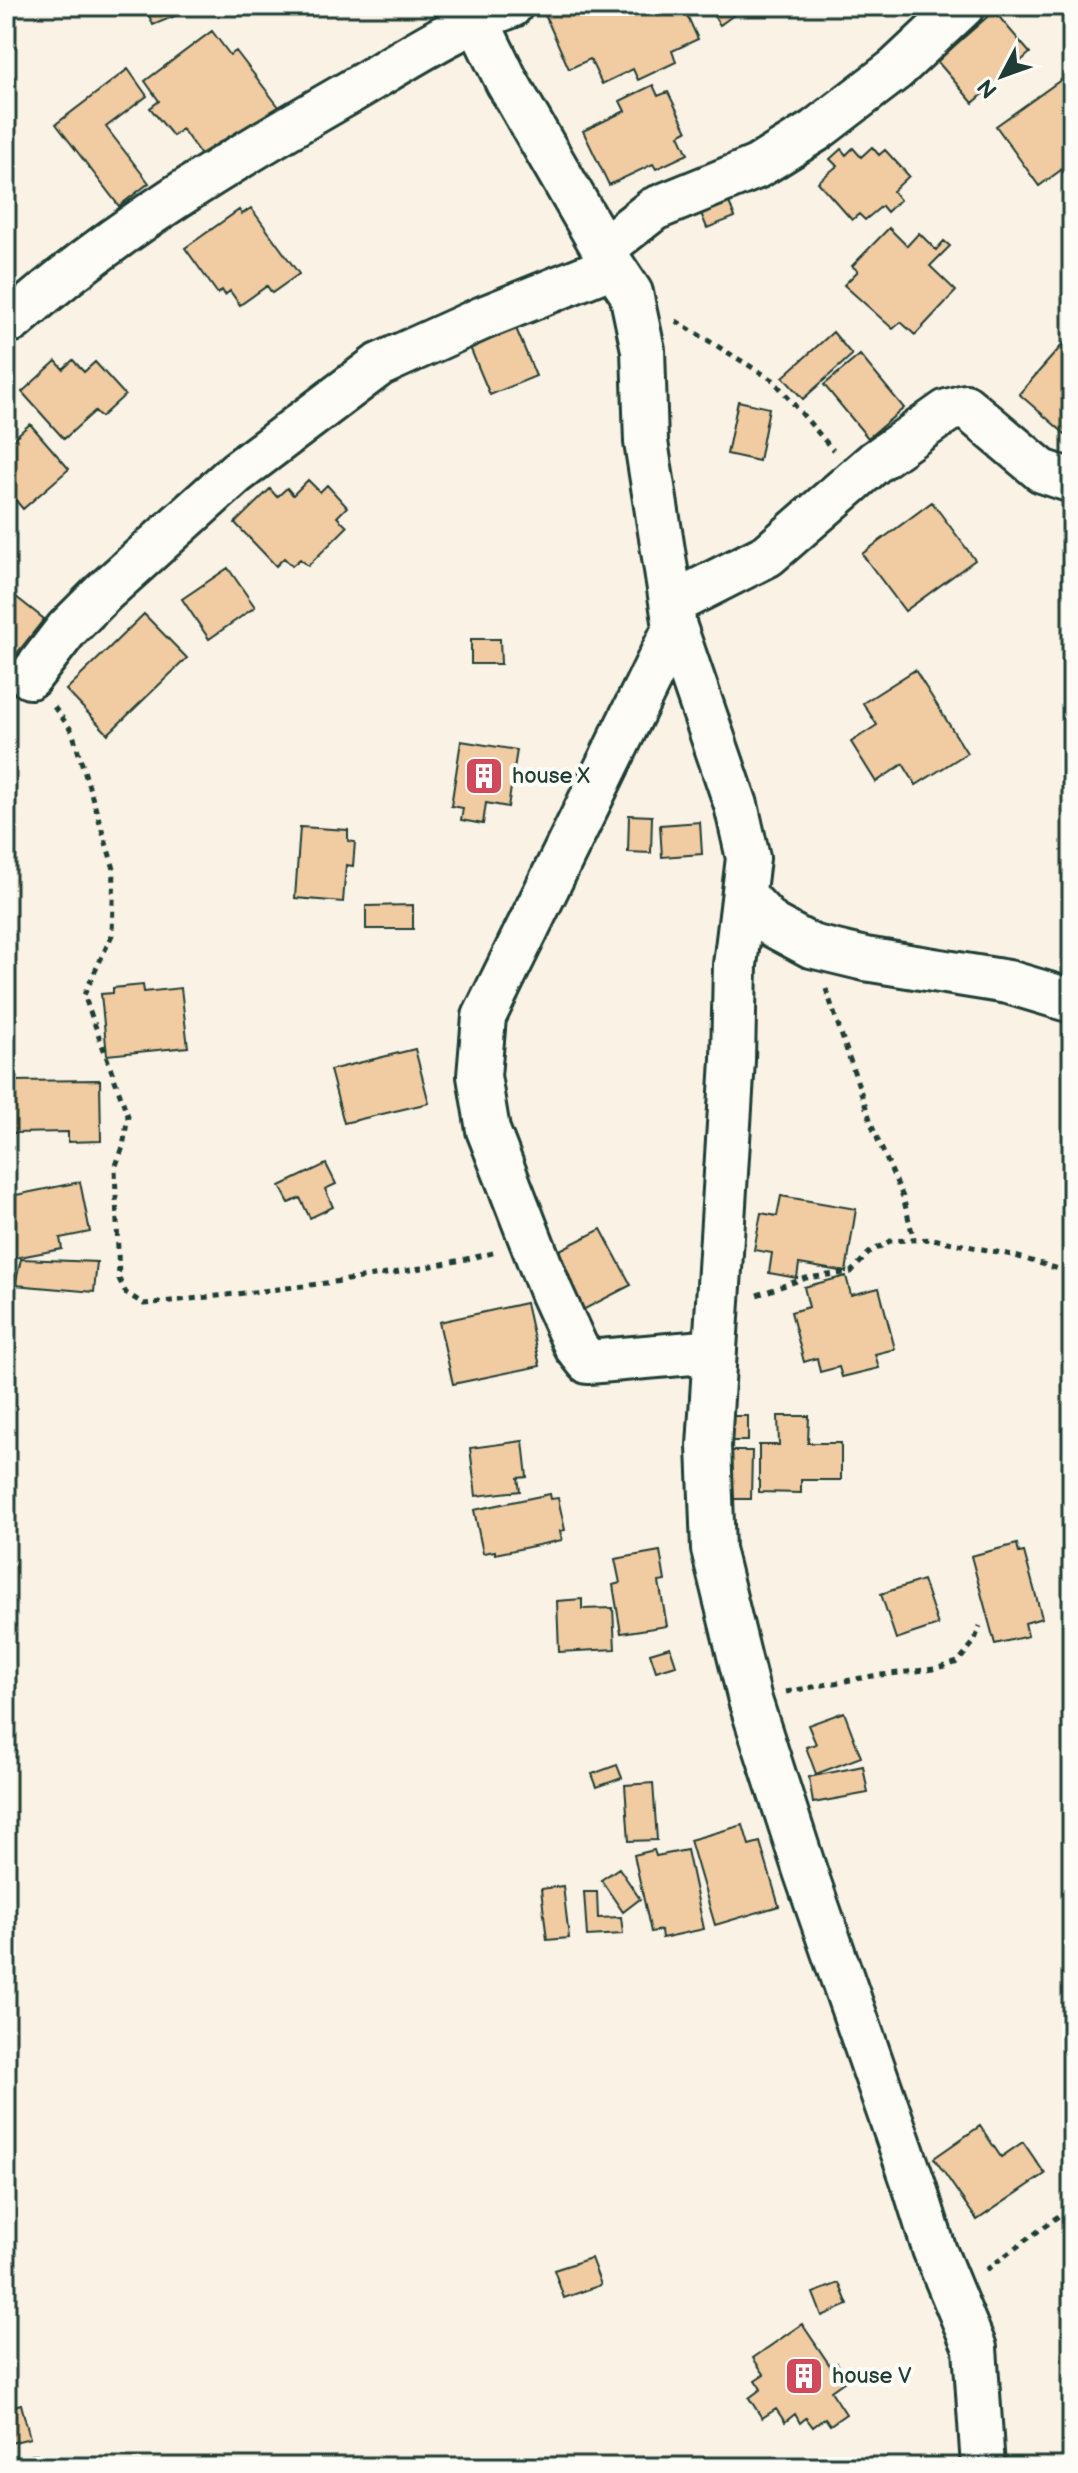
<svg xmlns="http://www.w3.org/2000/svg" width="1078" height="2473" font-family="'Balsamiq Sans',sans-serif">
<rect width="100%" height="100%" fill="#fbf2e6"/>
<filter id="ink" filterUnits="userSpaceOnUse"><feTurbulence type="fractalNoise" baseFrequency=".0125" numOctaves="2"/><feDisplacementMap in="SourceGraphic" scale="16" xChannelSelector="R" yChannelSelector="G"/><feConvolveMatrix kernelMatrix="1 2 1 2 8 2 1 2 1" color-interpolation-filters="sRGB"/></filter>
<g filter="url(#ink)">
<path fill="#f1cba1" stroke="#1f3d34" stroke-width="2" d="M145 6H199L153 25Z
M564 6H654L659 16 683 6 698 39 672 51 676 62 638 80 633 69 602 84 590 59 569 69 545 15Z
M707 6H746L720 25Z
M994 11 1030 53 973 103 937 61Z
M212 31 230 55 236 51 279 107 206 162 182 129 173 136 150 108 159 101 145 81Z
M128 69 147 96 106 127 149 183 119 206 56 124Z
M1072 72V162L1039 186 996 126Z
M653 85 658 96 668 92 687 131 679 135 688 154 656 169 653 164 609 185 583 131 625 111 620 101Z
M872 147 879 155 885 150 909 176 893 191 900 200 887 212 882 206 865 220 859 214 852 220 818 182 837 166 830 159 841 149 846 155 853 148 861 157Z
M726 195 735 217 707 228 698 206Z
M251 208 299 274 272 293 267 286 240 305 230 291 225 295 222 290 218 294 185 248 239 210 242 214Z
M889 228 907 246 919 233 936 250 944 241 950 246 930 266 956 291 915 335 901 322 893 329 844 285 858 271 852 266Z
M515 326 536 376 490 395 469 345Z
M833 332 852 355 803 399 783 377Z
M1072 334V440L1019 394Z
M860 355 904 408 868 438 824 385Z
M73 360 84 372 95 362 125 395 101 417 95 411 64 439 22 392 56 361 63 369Z
M738 401 769 408 759 461 727 454Z
M30 424 69 469 23 509 6 489V445Z
M308 480 320 492 327 485 347 507 337 517 347 527 308 566 300 559 292 566 284 558 276 566 235 523 270 489 277 497 287 488 293 495Z
M932 502 975 560 905 611 862 554Z
M228 568 255 607 209 639 182 599Z
M6 589 44 619 6 667Z
M144 614 187 658 108 734 66 690Z
M471 639H500L501 664H471Z
M915 670 967 753 916 785 903 764 876 782 851 742 877 725 863 703Z
M461 741 517 750 508 807 486 803 483 824 461 820 463 808 451 806Z
M629 815 652 816 651 853 628 852Z
M700 822 702 854 662 857 660 825Z
M300 827 348 830V841L355 842 353 866 346 865 343 902 295 898Z
M413 905V929H366V906Z
M143 985 144 992 181 988 188 1047 107 1055 101 994 113 993V988Z
M415 1049 429 1103 344 1123 330 1070Z
M100 1080 101 1141 68 1142V1132L12 1133 11 1081Z
M326 1164 336 1184 325 1189 333 1207 310 1218 300 1198 289 1203 280 1186Z
M80 1182 90 1232 60 1238 62 1249 9 1259 6 1245V1197Z
M781 1196 856 1209 846 1272 799 1264 797 1278 769 1273 772 1253 754 1250 761 1213 777 1216Z
M601 1229 631 1285 579 1312 550 1255Z
M21 1259 97 1262 94 1292 15 1285Z
M846 1276 851 1295 879 1288 895 1349 875 1354 879 1368 842 1377 839 1367 820 1372 817 1358 804 1362 791 1312 809 1307 804 1287Z
M526 1303 540 1366 453 1384 439 1322Z
M1072 1310V1325L1069 1327 1062 1316Z
M720 1416H748V1441H719Z
M778 1416H809L808 1443H841V1480H801V1493L759 1492V1445H779Z
M523 1441 527 1477 518 1478 520 1491 476 1496 470 1448Z
M728 1451H752L751 1499H728Z
M550 1494 551 1499 558 1498 565 1530 560 1531 562 1540 495 1554V1551L483 1553 474 1510Z
M1017 1544 1019 1553 1024 1552 1042 1618 1025 1623 1028 1636 995 1644 971 1556Z
M660 1551 665 1581 659 1582 667 1626 621 1633 613 1585 620 1583 615 1559Z
M923 1580 938 1625 896 1639 881 1594Z
M582 1599V1609L613 1608 615 1649 559 1652 557 1601Z
M670 1647 676 1665 656 1671 650 1653Z
M844 1712 861 1757 816 1774 806 1747 816 1744 808 1725Z
M617 1765 622 1778 597 1787 592 1774Z
M863 1766 868 1793 813 1803 809 1777Z
M653 1783 657 1840 629 1841 625 1785Z
M743 1825 749 1845 760 1842 779 1906 715 1925 690 1840Z
M654 1850 656 1856 687 1850 704 1929 662 1938 661 1930 651 1932 634 1855Z
M619 1868 640 1899 623 1912 601 1880Z
M563 1886 569 1938 547 1940 541 1889Z
M584 1892H597L598 1918 621 1917 623 1934 587 1936Z
M980 2126 1001 2157 1023 2142 1045 2174 977 2220 934 2158Z
M591 2258 601 2285 564 2298 554 2270Z
M839 2283 848 2305 822 2316 813 2293Z
M802 2324 831 2367 837 2363 848 2379 831 2391 846 2414 830 2425 825 2418 813 2427 806 2418 800 2423 795 2414 785 2422 776 2409 762 2418 749 2398 761 2389 755 2380 764 2374 753 2358Z
M21 2404 30 2438 7 2444 6 2408Z
M37 2454 40 2467H6V2462Z"/>
<g fill="none" stroke-linecap="round" stroke-linejoin="round">
<g stroke="#1f3d34" stroke-width="48">
<path id="minor" d="M470 6 507 82 613 266 631 293 643 350 646 442 675 627 736 805 748 858 735 965 733 1060 709 1446 713 1549 750 1700 805 1871 914 2185 934 2249 975 2348 983 2467
M603 249 654 209 757 167 815 131 896 69 963 6
M13 320C114 230 233 159 350 92 403 61 454 27 511 6
M673 603 768 555 875 462 947 411 965 406 1042 471 1072 481
M675 627 484 1017 479 1076 488 1130 551 1292 576 1347 588 1362 715 1351
M30 677 67 629 104 592 236 473 379 365 483 318 613 266
M745 896 772 925 811 946 865 959 1008 982 1072 1001"/>
</g>
<path stroke="#1f3d34" stroke-width="5" stroke-dasharray="6 6" stroke-linecap="butt" d="M676 321 773 380 833 450
M54 707 72 731 114 869 112 935 84 995 128 1116 123 1147 115 1168 119 1279 126 1293 144 1304C262 1291 381 1280 497 1252
M826 989 874 1131 903 1197 914 1240
M757 1295 806 1278 851 1272 869 1253 890 1241 933 1239 1012 1255 1072 1273
M786 1692 872 1676 934 1669 958 1662 974 1642 980 1626
M986 2270 1072 2206"/>
<use href="#minor" stroke="#fdfcf7" stroke-width="42"/>
</g>
</g>
<defs>
<g id="building-square" transform="scale(2)"><rect x="-9" y="-9" width="18" height="18" rx="4" fill="#d1495b" stroke="#fdfcf7"/><path d="M-4-6H4V6H1V3H-1V6H-4ZM-2.5-4.3h1.7v1.8h-1.7ZM.8-4.3h1.7v1.8H.8ZM-2.5-1h1.7V.8h-1.7ZM.8-1h1.7V.8H.8Z" fill="#fff"/></g>
</defs>
<g fill-rule="evenodd">
<use href="#building-square" x="484" y="776"/>
<use href="#building-square" x="804" y="2376"/>
</g>
<g text-anchor="middle" dominant-baseline="central" stroke-width="8" stroke-linejoin="round" paint-order="stroke">
<g font-size="22" fill="#1f3d34" stroke="#fdfcf7" text-anchor="start">
<text x="512" y="776">house X</text>
<text x="832" y="2376">house V</text>
</g>
</g>
<rect width="1078" height="2473" fill="none" stroke="#fdfcf7" stroke-width="32"/>
<rect x="16" y="16" width="1046" height="2441" fill="none" stroke="#1f3d34" stroke-width="3" filter="url(#ink)"/>
<g transform="translate(1002 76) rotate(229)" stroke="#fdfcf7" stroke-width="6" paint-order="stroke">
<path d="M0-6L14 30L0 20L-14 30Z" fill="#1f3d34"/>
<text y="-12" font-size="22" font-weight="bold" text-anchor="middle" fill="#1f3d34">N</text>
</g>
</svg>
